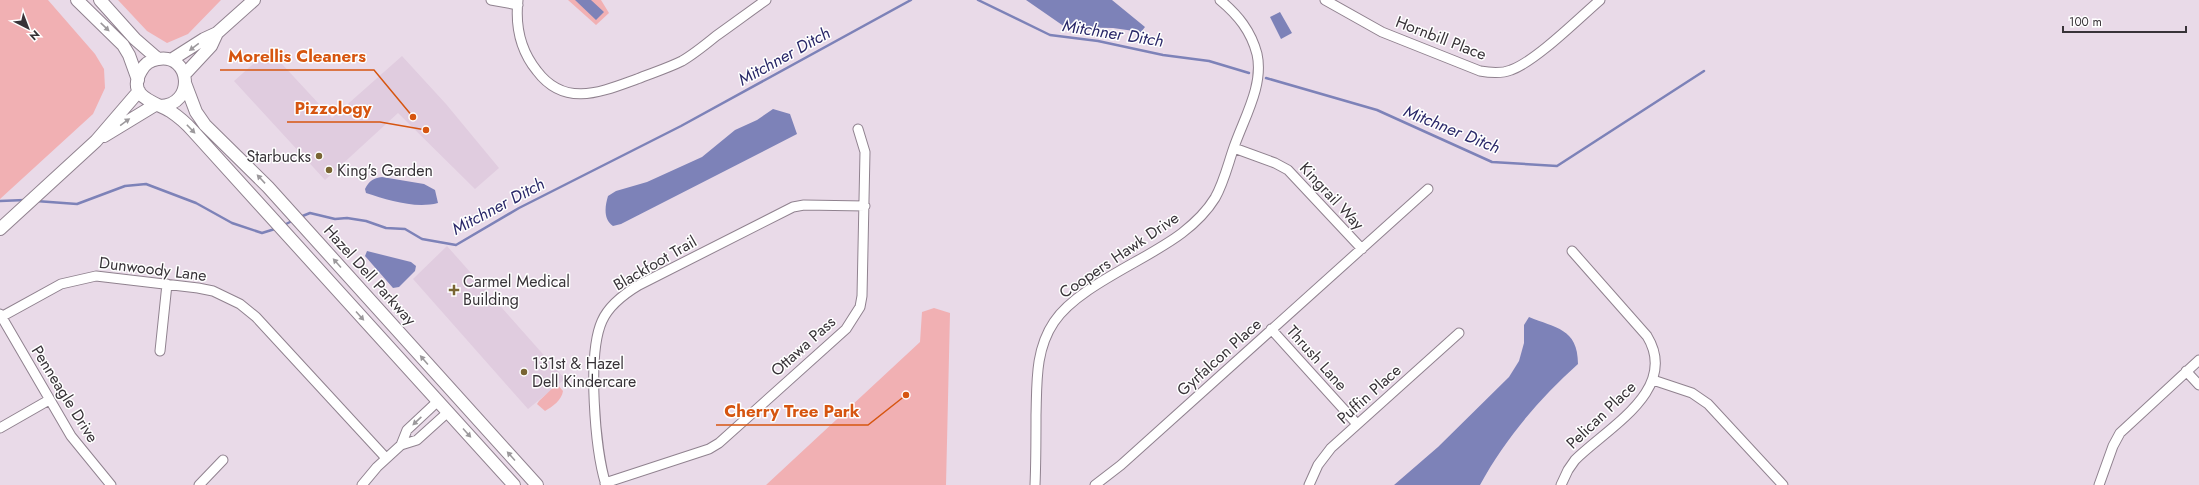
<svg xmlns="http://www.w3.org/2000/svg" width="2199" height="485" font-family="Jost,sans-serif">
<rect width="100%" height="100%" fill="#e9dae8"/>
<path fill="#e0ccdf" d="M269 50 332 118 402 56 446 104 499 168 475 189 398 113 325 180 234 81Z
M447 246 565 379 528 409 413 279Z"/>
<path fill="#f1b0b3" d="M0 0H48L95 54 104 69 105 88 93 114 0 199Z
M118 0H221L188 34 167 43 147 31Z
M568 0H601L609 13 596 25Z
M934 308 950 313 946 485H766L920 342 922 312Z
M557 384 563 391C562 400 552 407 545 411L537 404 539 401Z"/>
<path fill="#7d82b8" d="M575 0H591L604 12 596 20Z
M1026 0H1112L1145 27 1141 32 1113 28 1065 27Z
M1280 12 1292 33 1281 39 1270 17Z
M773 109 790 114 797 134 621 224 613 226C603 219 605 206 608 196L616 191 647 182 702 157 735 130 757 120Z
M382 177 424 184 435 190 438 203C415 209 388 200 366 193L365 189C369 181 373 178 382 177Z
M367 251 411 262 416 266 415 271 399 287 393 288 365 256Z
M1529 317C1555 328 1578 328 1578 364 1539 399 1505 439 1480 485H1394L1438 447 1509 377 1519 361 1524 343V325Z"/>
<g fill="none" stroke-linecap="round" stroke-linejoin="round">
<path stroke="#7d82b8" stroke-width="2.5" d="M978 0 1050 35 1098 41 1163 55 1209 61 1249 73
M1266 78 1377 110 1492 162 1557 166 1704 71
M0 201 25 200
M36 201 77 204 125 186 146 184 196 203 232 223 262 233 278 228
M300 217 310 213 335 219 347 218 366 221 386 228 405 229 422 239 456 245 519 208 681 126 911 0
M284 225 294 220"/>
<g stroke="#90828f" stroke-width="11">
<path id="street" d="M491 0 518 5
M518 0C515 27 520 50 537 71 565 108 601 92 637 79 652 73 668 68 682 61 694 54 705 45 716 36 733 24 749 12 766 0
M1325 0 1382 32 1480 71C1491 73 1501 74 1511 70 1536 61 1578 19 1600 0
M1234 148 1275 163 1288 170 1362 249
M0 314 71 436 111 485
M1 317 61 284 96 276 198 288 213 291 240 304 256 317 386 458
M1271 329 1357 424
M160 351 167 284
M2186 371 2199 385
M1653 380 1692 393 1708 404 1783 485
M0 428 49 400
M401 445 417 440 448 412
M605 483 709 449 719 443 846 329 860 307 862 296 865 152 858 129
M199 485 223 460
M362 485 377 467 401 445 407 430 438 401
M606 485C595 450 587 354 602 321 609 305 624 294 639 285L793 207 804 205 865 206
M1035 485C1036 462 1036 439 1036 415 1037 383 1035 350 1054 322 1078 286 1147 260 1182 233 1195 223 1207 211 1215 198 1224 182 1228 164 1234 147 1244 118 1264 85 1257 54 1251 31 1238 15 1220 0
M1095 485 1121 465 1428 189
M1309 485 1318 465 1331 448 1459 333
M1561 485 1568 470 1575 460C1607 428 1680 390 1647 336L1572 251
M2099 485 2113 446 2120 433 2199 360"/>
</g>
<g stroke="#90828f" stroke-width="14">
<path id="secondary" d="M77 0 123 45 129 55 138 80
M100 0 135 39 158 59
M171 60 204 39 217 33 254 0
M184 75 211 46 217 33
M185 83 196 112 205 125 268 187 537 485
M160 106C196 105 191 53 158 59 150 60 144 65 141 71 126 97 155 102 170 111 179 117 186 123 193 131L514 485
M104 136 155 105
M0 229 96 141 139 91"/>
</g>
<use href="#street" stroke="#fff" stroke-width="9"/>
<use href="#secondary" stroke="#fff" stroke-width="12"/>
</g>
<defs><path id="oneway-solid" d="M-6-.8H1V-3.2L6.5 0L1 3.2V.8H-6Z"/></defs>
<g fill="#9c999c">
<use href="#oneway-solid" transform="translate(105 27) rotate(44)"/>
<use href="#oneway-solid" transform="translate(194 47) rotate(143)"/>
<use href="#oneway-solid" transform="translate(125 122) rotate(-36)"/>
<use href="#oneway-solid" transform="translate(191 129) rotate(46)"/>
<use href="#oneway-solid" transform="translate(261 179) rotate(-133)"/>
<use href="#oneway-solid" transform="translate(337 263) rotate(-132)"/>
<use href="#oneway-solid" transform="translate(360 316) rotate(48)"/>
<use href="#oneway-solid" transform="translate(424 360) rotate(-131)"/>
<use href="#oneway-solid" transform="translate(417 421) rotate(137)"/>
<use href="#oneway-solid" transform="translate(467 433) rotate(48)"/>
<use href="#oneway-solid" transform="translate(511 456) rotate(-132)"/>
</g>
<g fill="#796533" stroke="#fff" stroke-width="1.5">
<circle cx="319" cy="156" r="4"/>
<circle cx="329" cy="170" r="4"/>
<path d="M452 284h4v4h4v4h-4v4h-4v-4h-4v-4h4z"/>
<circle cx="524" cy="372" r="4"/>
</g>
<g text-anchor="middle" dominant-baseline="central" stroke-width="3" stroke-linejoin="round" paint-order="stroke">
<g font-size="16" fill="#383338" stroke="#fff">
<text transform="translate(1441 38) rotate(21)">Hornbill Place</text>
<text transform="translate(1332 196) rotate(47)">Kingrail Way</text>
<text transform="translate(1119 255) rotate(-34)">Coopers Hawk Drive</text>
<text transform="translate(655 263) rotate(-30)">Blackfoot Trail</text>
<text transform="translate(153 269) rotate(7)">Dunwoody Lane</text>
<text transform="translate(370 275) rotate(48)">Hazel Dell Parkway</text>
<text transform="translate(803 346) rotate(-42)">Ottawa Pass</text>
<text transform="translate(1219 357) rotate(-42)">Gyrfalcon Place</text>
<text transform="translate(1317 358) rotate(48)">Thrush Lane</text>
<text transform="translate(65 394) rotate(58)">Penneagle Drive</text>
<text transform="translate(1369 394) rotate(-42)">Puffin Place</text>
<text transform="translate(1601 415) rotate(-44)">Pelican Place</text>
</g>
<g font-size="16" fill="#383338" stroke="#fff" text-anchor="start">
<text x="311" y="156" text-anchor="end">Starbucks</text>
<text x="337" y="170">King's Garden</text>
<text x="463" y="281">Carmel Medical<tspan x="463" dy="18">Building</tspan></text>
<text x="532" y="363">131st &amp; Hazel<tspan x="532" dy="18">Dell Kindercare</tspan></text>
</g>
<g font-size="17" font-style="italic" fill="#2a2869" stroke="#fff">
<text transform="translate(1113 33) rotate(9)">Mitchner Ditch</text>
<text transform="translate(784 56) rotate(-29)">Mitchner Ditch</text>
<text transform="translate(1452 129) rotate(22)">Mitchner Ditch</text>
<text transform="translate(498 206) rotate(-28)">Mitchner Ditch</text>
</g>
</g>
<path fill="none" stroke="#d65510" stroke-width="1.5" d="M413 117L374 70H220M426 130L380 122H287M906 395L868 425H716"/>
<g fill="#d65510" stroke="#fff" stroke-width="1.5">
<circle cx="413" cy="117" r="4"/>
<circle cx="426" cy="130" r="4"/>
<circle cx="906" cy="395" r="4"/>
</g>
<g font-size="17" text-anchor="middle" font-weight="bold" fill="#d65510" stroke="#fff" stroke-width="3" stroke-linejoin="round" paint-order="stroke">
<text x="297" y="62">Morellis Cleaners</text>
<text x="333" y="114">Pizzology</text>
<text x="792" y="417">Cherry Tree Park</text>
</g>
<g transform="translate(28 28) rotate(138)" stroke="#ffffff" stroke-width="3" paint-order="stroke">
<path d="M0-3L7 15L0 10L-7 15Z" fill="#383338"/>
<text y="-6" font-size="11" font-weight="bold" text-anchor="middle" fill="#383338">N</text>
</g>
<path d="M2063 26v6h123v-6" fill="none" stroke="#383338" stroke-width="2"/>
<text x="2069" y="26" font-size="12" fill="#383338" stroke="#ffffff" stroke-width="3" paint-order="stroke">100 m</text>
</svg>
